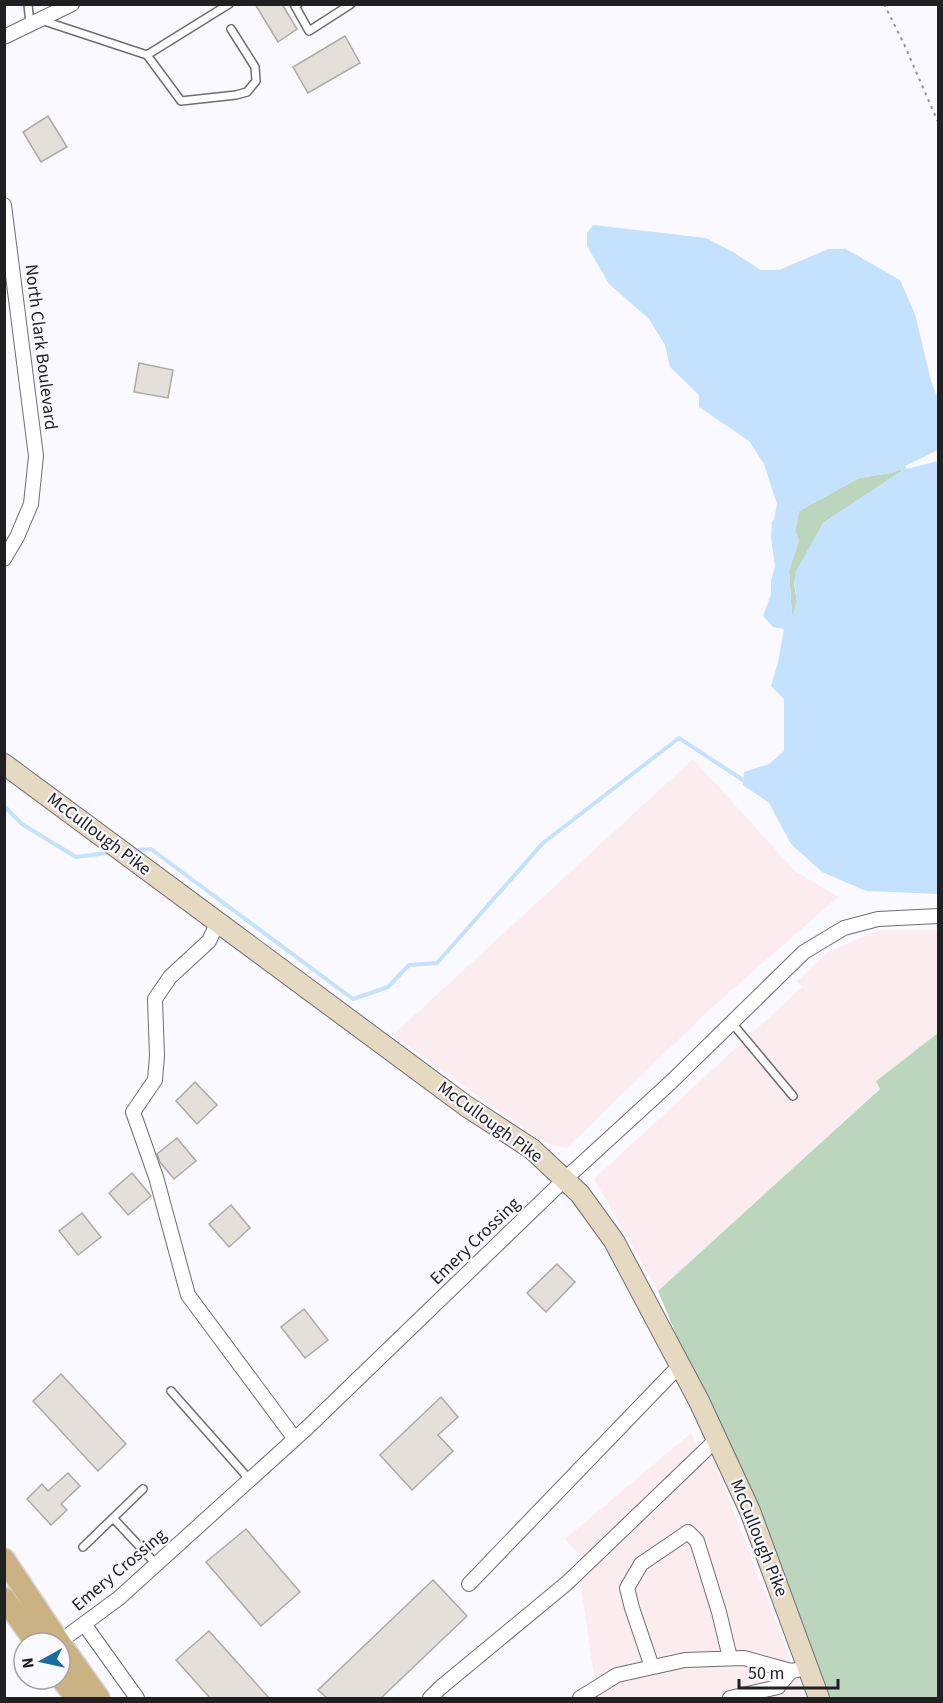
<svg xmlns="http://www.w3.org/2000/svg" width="943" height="1703" font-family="'Source Sans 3',sans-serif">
<rect width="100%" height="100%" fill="#faf9ff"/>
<path fill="#fbecef" d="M693 759 795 871 838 897 709 1010 567 1148 544 1143 393 1035Z
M878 930H938V1033L876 1081 880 1088 658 1291 594 1179 802 987 797 981 828 952Z
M691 1433 704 1461 712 1455 800 1684 810 1698H597L580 1578 584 1561 565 1539Z"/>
<path fill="#bcd6be" d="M901 469 902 471 823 523 794 583 797 602 792 618 789 570 799 540 795 532 799 511 859 478 891 473Z
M938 1033V1698H828L658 1291 880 1089 876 1081Z"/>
<path fill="#c4e2fe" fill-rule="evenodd" d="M593 225 706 238 733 252 761 270H779L828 249H846L900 280 915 314 931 381 938 399V450L905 466 907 469 938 461V894L866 891 822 872 791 844 769 803 743 785 744 772 769 764 784 751V699L771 686 778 662 784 629 773 627 763 616 771 594V581L775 566 771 538 772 521 774 520 777 504 764 464 749 441 699 407V395L670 367 665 345 649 319 609 284 587 246V233ZM901 469 902 471 823 523 796 571 794 583 797 602 792 616 789 570 799 540 795 532 799 511 859 478 891 473Z"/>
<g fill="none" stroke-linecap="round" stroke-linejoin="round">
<path stroke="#c4e2fe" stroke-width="4" d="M4 806 22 824 76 857 107 853
M139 850 151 849 353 999 388 987 409 965 437 963 543 843 679 738 746 782"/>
</g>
<path fill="#e3dfd9" stroke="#ada9a3" stroke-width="1.5" d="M255 4H282L297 29 278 42Z
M345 36 360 63 308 93 293 67Z
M48 116 67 147 41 162 23 132Z
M139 363 173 370 168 398 134 392Z
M195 1082 217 1105 197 1124 176 1101Z
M177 1138 196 1161 174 1179 160 1162 157 1154Z
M132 1173 151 1196 128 1215 109 1193Z
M231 1205 250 1228 229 1247 209 1224Z
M82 1213 101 1237 78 1255 59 1231Z
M557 1264 575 1282 546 1312 527 1293Z
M304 1309 328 1340 305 1358 281 1327Z
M61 1374 126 1444 98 1471 33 1401Z
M441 1397 458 1417 438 1435 453 1451 412 1490 380 1455Z
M68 1473 80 1486 61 1504 67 1510 51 1525 27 1499 42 1484 48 1491Z
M246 1529 300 1592 261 1626 206 1562Z
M433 1580 467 1616 381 1698H327L318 1690Z
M209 1631 269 1698H210L176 1660Z"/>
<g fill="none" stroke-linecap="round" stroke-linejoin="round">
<g stroke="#6e6d73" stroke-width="10">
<path id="lane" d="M28 4 30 25
M298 4 295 6 309 31 351 4
M41 20 147 55 181 101 236 95 247 92 256 81 255 67 231 29
M147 55 229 4
M732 1023 793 1096
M171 1391 250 1480
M113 1518 143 1489
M83 1547 113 1518 156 1564"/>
</g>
<g stroke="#6e6d73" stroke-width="16">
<path id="street" d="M4 37 72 4
M4 205 36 456 31 504 17 537 4 559
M218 922 209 941 170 977 155 999 157 1056 155 1080 133 1112 156 1177 188 1295 295 1439
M469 1584 680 1365
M84 1624 137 1698
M58 1643 119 1598 308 1427 564 1180 670 1083 804 952 844 928 878 919 938 916
M652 1667 632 1608 627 1588 641 1564 688 1532 697 1541 719 1612 730 1658
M430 1698 440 1688 567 1583 717 1439
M580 1698 617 1675 685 1660 744 1658 791 1671
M730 1698 778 1687 791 1671 797 1670"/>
</g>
<g stroke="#6e6d73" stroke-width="22">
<path id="secondary" d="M4 764 466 1106 532 1149 580 1194 614 1241 699 1401 750 1511 819 1698"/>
</g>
<g stroke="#d7d7d7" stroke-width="24">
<path id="primary" d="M4 1559 60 1643
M4 1598 36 1643
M60 1643 99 1698
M60 1677 76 1698"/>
</g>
<path stroke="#96959a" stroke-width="2" stroke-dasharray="3 4.5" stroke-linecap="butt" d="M884 4 904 44 938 122"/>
<use href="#lane" stroke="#fff" stroke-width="7"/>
<use href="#street" stroke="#fff" stroke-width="14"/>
<use href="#secondary" stroke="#e5d9c1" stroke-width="20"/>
<use href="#primary" stroke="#cab282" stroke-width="21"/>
</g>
<g text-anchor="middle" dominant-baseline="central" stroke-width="4.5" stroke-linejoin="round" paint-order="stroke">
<g font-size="18" fill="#202022" stroke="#faf9ff">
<text transform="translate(41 347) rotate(83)">North Clark Boulevard</text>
<text transform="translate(99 834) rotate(37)">McCullough Pike</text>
<text transform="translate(490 1122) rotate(36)">McCullough Pike</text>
<text transform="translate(475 1241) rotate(-44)">Emery Crossing</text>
<text transform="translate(759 1538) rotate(68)">McCullough Pike</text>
<text transform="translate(119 1570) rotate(-40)">Emery Crossing</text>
</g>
</g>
<rect width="943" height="1703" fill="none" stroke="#202022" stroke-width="12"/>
<g transform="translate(42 1661) rotate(262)"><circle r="28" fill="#faf9ff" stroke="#a3a2a7" stroke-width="1.5"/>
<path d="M0-4.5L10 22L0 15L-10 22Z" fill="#166c9c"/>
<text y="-9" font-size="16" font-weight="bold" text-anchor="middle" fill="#202022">N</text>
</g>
<path d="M739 1679v9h99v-9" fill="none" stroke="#202022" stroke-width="3"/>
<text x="748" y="1679" font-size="18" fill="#202022" stroke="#faf9ff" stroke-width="4.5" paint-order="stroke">50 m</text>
</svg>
